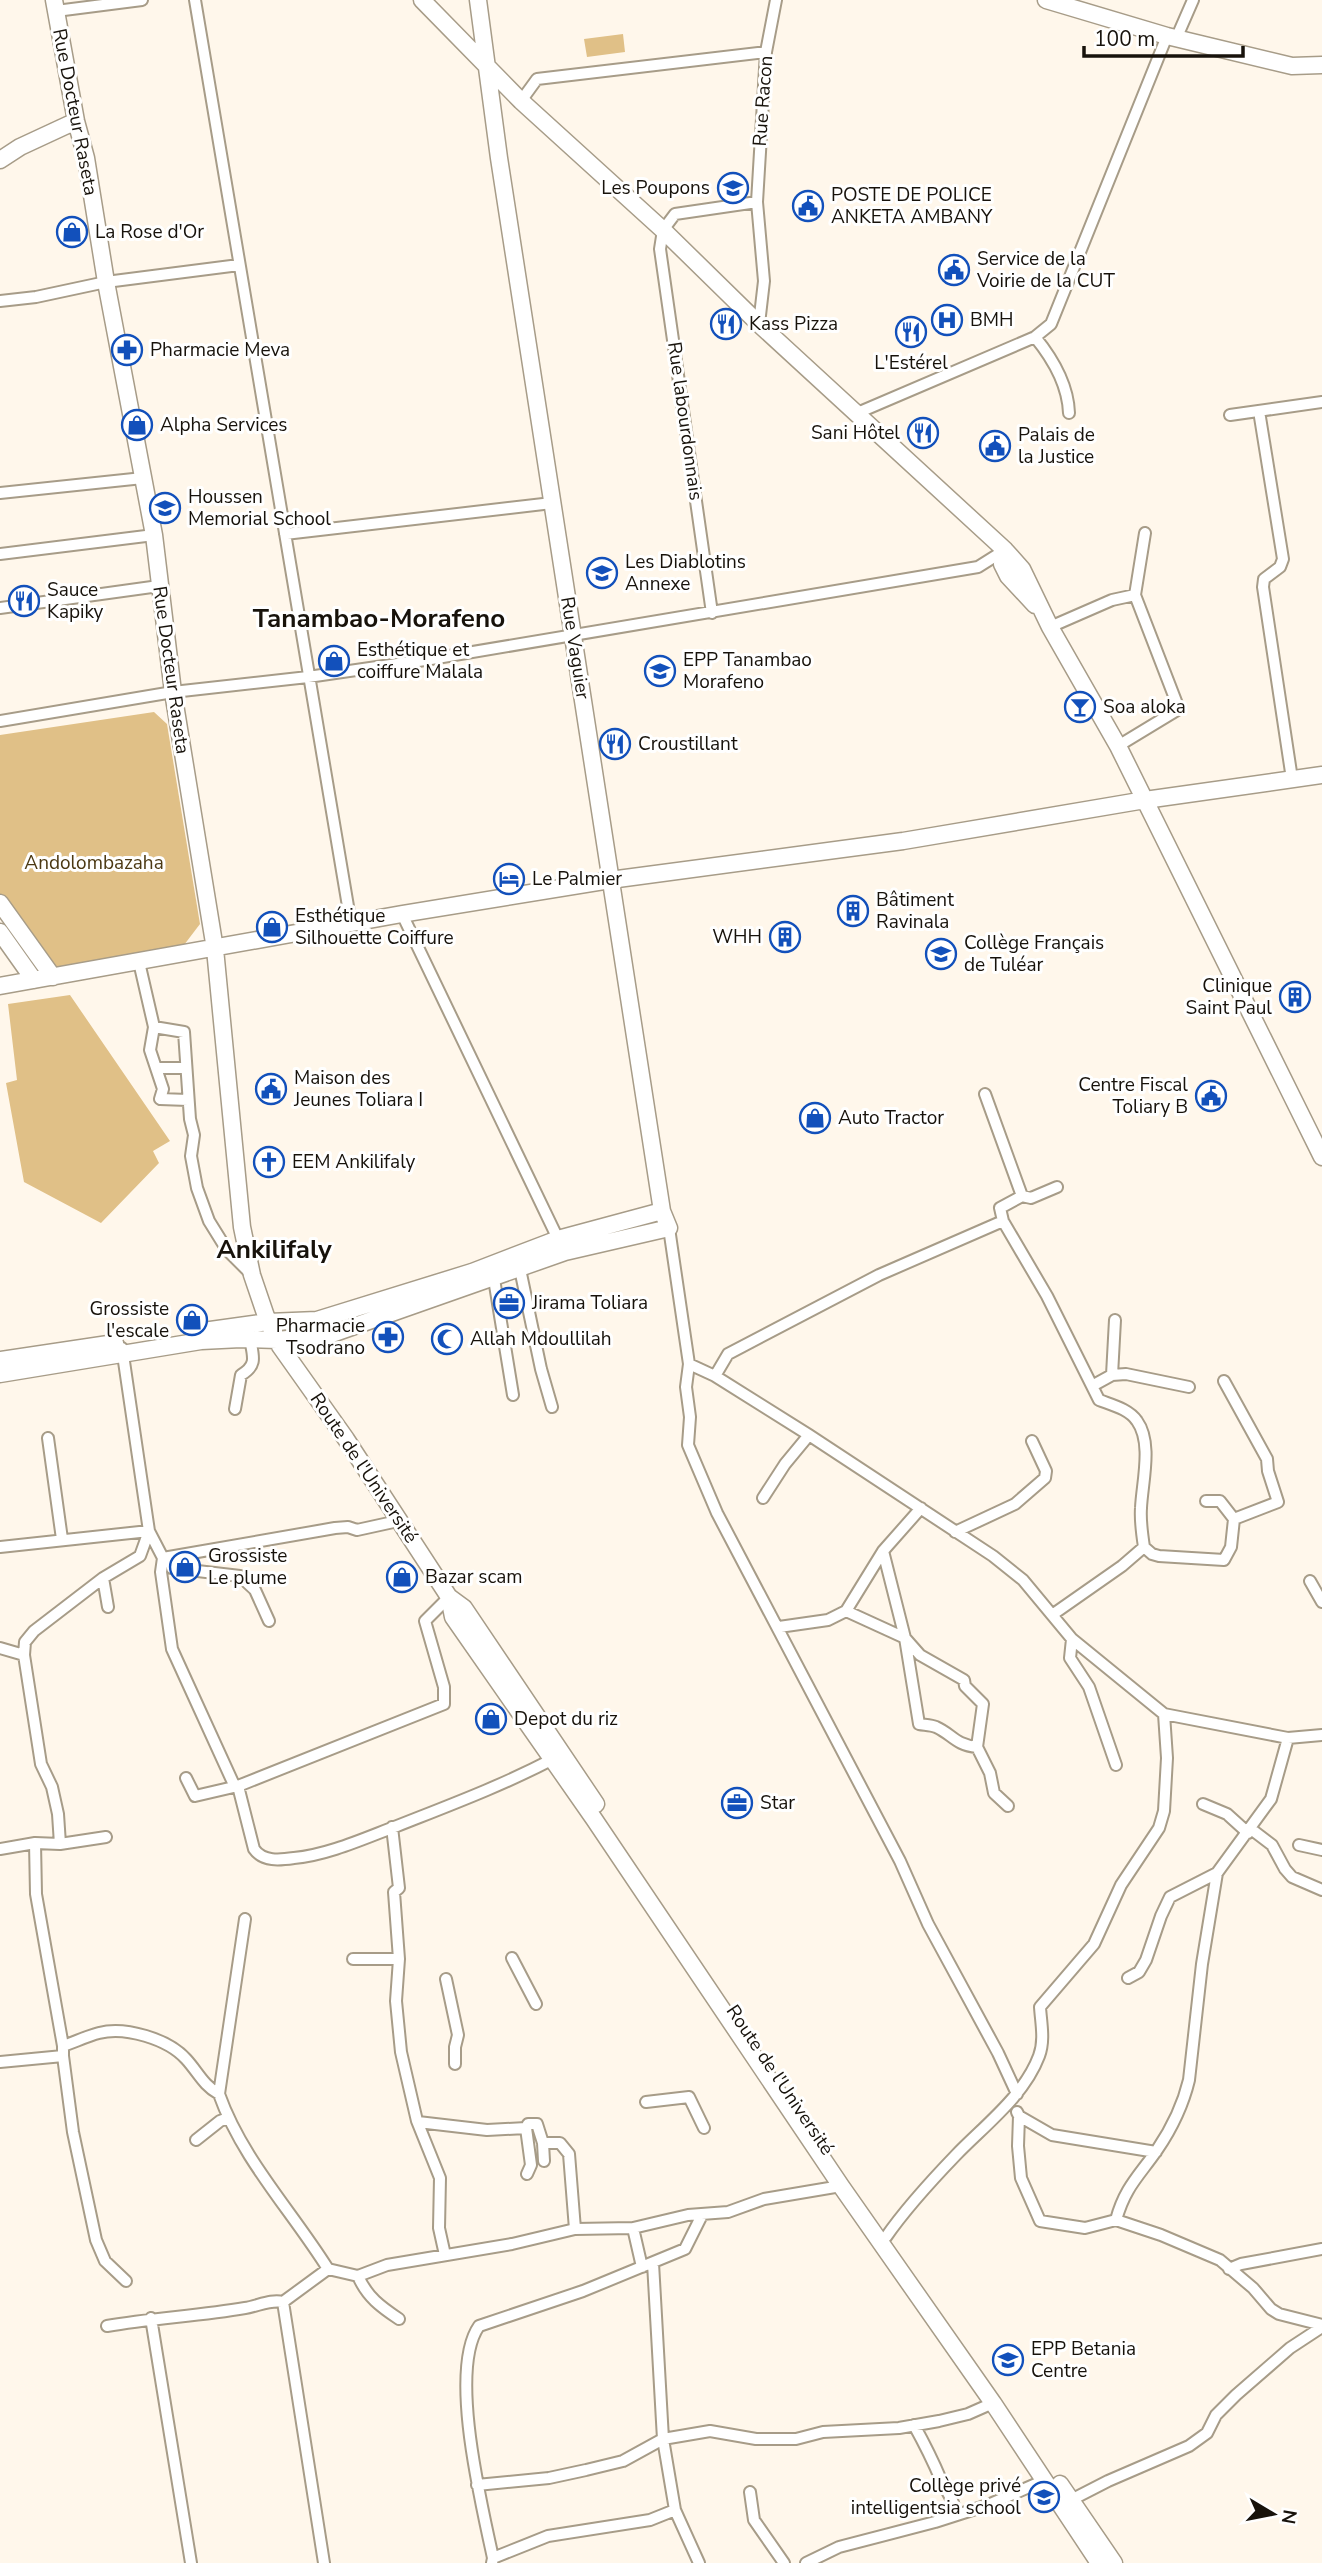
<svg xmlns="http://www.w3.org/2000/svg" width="1322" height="2563" font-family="'Nunito Sans',sans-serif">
<rect width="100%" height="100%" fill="#fff7eb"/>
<path fill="#e0c087" d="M623 34 625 52 587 57 584 39Z
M154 712 167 724 200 924 184 945 50 969 0 898V735Z
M70 995 170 1141 153 1151 159 1163 101 1223 24 1182 6 1083 17 1080 8 1004Z"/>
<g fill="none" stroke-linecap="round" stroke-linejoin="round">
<g stroke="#a79c88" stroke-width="14">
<path id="street" d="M195 0 351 924
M56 11 142 0
M1176 39 1193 0
M521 101 537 79 766 52
M757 202 766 52 776 0
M0 301 36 297 106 282 239 265
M1035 337C1053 359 1068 384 1069 413
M1259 411 1283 559 1280 567 1264 579 1263 587 1292 779
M855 414 1035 337 1051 324 1167 36
M1230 415 1322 402
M0 493 143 478
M285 534 552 503
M0 554 154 535
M0 608 159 586
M712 613 660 249 663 230 675 214 757 202 764 281 759 324
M1050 627 1112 600 1135 595
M0 721 173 692 308 677 425 660 978 567 1005 550
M1118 746 1179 709 1135 595 1145 533
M402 914 560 1243
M139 962 154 1027 150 1050 163 1089 160 1099 188 1100
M154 1027 184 1032 190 1119 194 1135 191 1156 197 1188 209 1221 227 1250 251 1274
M157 1068H186
M985 1094 1022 1196
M1057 1187 1031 1198 1022 1196 1000 1208 1003 1221 1047 1296 1099 1400C1112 1405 1129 1409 1137 1421 1153 1443 1142 1483 1141 1508 1140 1521 1142 1534 1144 1547L1152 1554 1159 1556 1224 1560 1231 1547 1234 1519 1220 1501H1206
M669 1228 689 1364 686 1387 690 1417 688 1445 717 1513 900 1861 928 1924 998 2053 1017 2094
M520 1269 541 1369 552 1407
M494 1279 513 1395
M122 1348 149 1531 163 1558 161 1572 172 1649 235 1787
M689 1364 715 1376 809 1435 993 1556 1023 1580 1072 1639 1164 1714 1288 1738 1322 1735
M1112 1375 1115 1320
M715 1376 728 1354 879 1275 1003 1221
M1224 1381 1267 1459 1268 1471 1278 1502 1234 1519
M1092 1386 1112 1375 1126 1374 1189 1387
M235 1409 241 1375C258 1365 253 1356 250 1339
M48 1438 62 1539
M763 1498 785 1464 809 1435
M955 1532 1015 1504 1045 1478 1046 1471 1032 1441
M0 1547 149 1531
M883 1551 905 1638 919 1724C925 1725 931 1725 936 1727 952 1734 955 1745 977 1747L990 1773 994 1793 1008 1806
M171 1557 172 1568 240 1576 255 1590 269 1621
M163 1558 335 1528 348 1527 357 1530 398 1521
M103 1578 108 1607
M1310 1581 1322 1602
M846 1611 905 1638 920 1655 964 1680 965 1686 983 1704 977 1747
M1052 1615 1122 1566 1144 1547
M779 1627 828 1620 846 1611 883 1551 921 1508
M1072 1639 1070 1658 1089 1687 1116 1765
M0 1648 24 1655
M1288 1738 1271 1799 1217 1873 1202 1964 1189 2080C1183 2105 1172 2128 1157 2150 1139 2176 1125 2187 1116 2220L1161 2235 1220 2260 1253 2288 1271 2309 1279 2314 1322 2325
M186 1778 195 1796 238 1786 444 1704V1687L425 1621 449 1597
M238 1786 254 1849C263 1862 280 1860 294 1858 328 1855 365 1838 397 1826 450 1805 501 1786 551 1760
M1203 1804 1227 1814 1248 1833
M1251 1829 1272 1845 1285 1869 1292 1877 1322 1890
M35 1843 36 1894 63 2046
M60 1844 58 1814 52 1787 41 1764 24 1655 25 1642 34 1631 103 1578 140 1556 149 1531
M1299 1845 1322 1850
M0 1849 35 1843 60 1844 106 1837
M245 1919 219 2094C242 2159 291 2210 328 2269L358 2276C367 2297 381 2307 399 2319
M512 1958 536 2004
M353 1959H399L394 1892 399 1888 392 1827
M399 1959 396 2001 401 2052 417 2121 440 2178 439 2228 445 2255
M1128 1978 1139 1972 1146 1960 1161 1916 1170 1897 1217 1873
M446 1979 458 2035 455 2047V2064
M63 2056 73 2132 96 2240 105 2261 126 2281
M0 2062 63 2056V2046C75 2042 87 2036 99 2033 125 2026 168 2039 186 2059 198 2072 203 2085 219 2094
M646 2102 689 2097 704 2128
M1017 2112 1019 2116 1052 2135 1156 2152
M1019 2116 1018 2146 1021 2178 1040 2221 1085 2228 1116 2220
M418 2122 487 2130 526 2128 531 2165 527 2174
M526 2128 528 2124H537L543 2143 544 2161
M196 2140 220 2121 228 2118
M543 2143H560L569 2154 575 2229
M633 2228 642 2267
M886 2237C906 2208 931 2181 956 2155 985 2125 1024 2096 1039 2056 1045 2040 1041 2023 1040 2007L1094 1944 1121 1885 1159 1828 1164 1811 1167 1758 1164 1714
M653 2263 663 2439 675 2510 699 2563
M1229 2269 1241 2264 1322 2249
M358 2276 387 2265 512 2244 575 2229 633 2228 688 2215 728 2212 764 2199 841 2186
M151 2318 191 2563
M107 2326C153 2318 199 2316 245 2308 258 2306 271 2299 283 2302
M914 2425C924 2443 933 2461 941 2480 947 2493 955 2501 956 2515
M477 2485 549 2478 586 2470 623 2461 663 2439 710 2431 756 2439H796L823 2432 899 2428 939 2421 968 2414 993 2403
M750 2492 754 2520 784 2563
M1071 2500 1108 2481 1189 2446 1207 2433 1216 2415 1236 2395 1290 2348 1322 2327
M493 2558 548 2536 650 2520 675 2510
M324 2563 283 2302 328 2269
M492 2563 493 2558C482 2506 448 2370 479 2326L583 2291 685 2249 702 2215
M806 2563 839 2547 935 2522 988 2505 1045 2480"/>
</g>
<g stroke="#a79c88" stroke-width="19">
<path id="secondary" d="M54 0 76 121 86 158 106 282 154 535 173 692 215 949 242 1227 252 1275 268 1322 280 1346 346 1439 449 1597 453 1617 594 1819 841 2186 993 2403 1099 2563
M422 0 521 101 663 230 759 324 1005 550 1022 569 1050 627 1118 746 1322 1157
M1046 0 1167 36 1292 66 1322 65
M0 160 20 147 76 121
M1005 550 1002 564 1008 576 1035 605
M0 903 53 977
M0 932 34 980
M0 986 402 914 610 880 903 841 1145 800 1322 775
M196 1332 268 1322 317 1320 472 1272 558 1239 662 1211
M0 1360 115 1343
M0 1374 201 1341 241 1339 277 1340 329 1335 565 1252 669 1228 662 1211 499 158 478 0
M449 1597 464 1608 596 1804
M1060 2484 1114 2563"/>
</g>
<use href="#street" stroke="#fff" stroke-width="10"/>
<use href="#secondary" stroke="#fff" stroke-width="16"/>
</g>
<defs>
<g id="school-ring" transform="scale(1.575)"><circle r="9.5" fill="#fff" stroke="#1250bb" stroke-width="1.5"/><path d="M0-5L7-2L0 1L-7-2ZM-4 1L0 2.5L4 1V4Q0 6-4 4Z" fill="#1250bb"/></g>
<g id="civic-ring" transform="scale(1.575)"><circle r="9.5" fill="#fff" stroke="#1250bb" stroke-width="1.5"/><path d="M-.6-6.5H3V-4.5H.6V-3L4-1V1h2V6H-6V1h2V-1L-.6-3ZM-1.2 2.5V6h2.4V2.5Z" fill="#1250bb"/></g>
<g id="shop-ring" transform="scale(1.575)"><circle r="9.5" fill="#fff" stroke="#1250bb" stroke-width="1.5"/><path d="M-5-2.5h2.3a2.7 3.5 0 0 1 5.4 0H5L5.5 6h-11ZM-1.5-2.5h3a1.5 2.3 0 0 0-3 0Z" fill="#1250bb"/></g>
<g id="hospital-ring" transform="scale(1.575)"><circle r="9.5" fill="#fff" stroke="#1250bb" stroke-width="1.5"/><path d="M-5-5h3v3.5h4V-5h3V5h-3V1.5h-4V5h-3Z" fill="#1250bb"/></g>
<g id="restaurant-ring" transform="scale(1.575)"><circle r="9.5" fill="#fff" stroke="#1250bb" stroke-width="1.5"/><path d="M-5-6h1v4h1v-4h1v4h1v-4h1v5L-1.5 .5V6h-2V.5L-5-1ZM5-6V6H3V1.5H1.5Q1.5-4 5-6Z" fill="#1250bb"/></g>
<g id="pharmacy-ring" transform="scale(1.575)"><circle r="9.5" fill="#fff" stroke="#1250bb" stroke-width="1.5"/><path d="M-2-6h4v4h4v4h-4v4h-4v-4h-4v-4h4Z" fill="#1250bb"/></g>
<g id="bar-ring" transform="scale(1.575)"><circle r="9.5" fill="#fff" stroke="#1250bb" stroke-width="1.5"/><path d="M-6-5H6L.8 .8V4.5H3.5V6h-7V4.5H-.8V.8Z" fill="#1250bb"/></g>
<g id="hotel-ring" transform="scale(1.575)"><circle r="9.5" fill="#fff" stroke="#1250bb" stroke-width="1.5"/><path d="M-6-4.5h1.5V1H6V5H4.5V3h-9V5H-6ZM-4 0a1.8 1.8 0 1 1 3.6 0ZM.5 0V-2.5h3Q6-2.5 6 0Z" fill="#1250bb"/></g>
<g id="building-ring" transform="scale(1.575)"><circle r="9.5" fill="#fff" stroke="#1250bb" stroke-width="1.5"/><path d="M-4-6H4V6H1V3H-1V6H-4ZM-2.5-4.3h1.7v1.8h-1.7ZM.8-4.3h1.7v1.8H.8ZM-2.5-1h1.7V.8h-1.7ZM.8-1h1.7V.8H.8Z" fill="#1250bb"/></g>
<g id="church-ring" transform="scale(1.575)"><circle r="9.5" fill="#fff" stroke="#1250bb" stroke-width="1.5"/><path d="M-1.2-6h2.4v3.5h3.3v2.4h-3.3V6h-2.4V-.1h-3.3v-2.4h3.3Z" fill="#1250bb"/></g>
<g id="office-ring" transform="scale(1.575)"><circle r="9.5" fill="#fff" stroke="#1250bb" stroke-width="1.5"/><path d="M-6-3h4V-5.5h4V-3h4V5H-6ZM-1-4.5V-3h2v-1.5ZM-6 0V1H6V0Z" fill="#1250bb"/></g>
<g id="mosque-ring" transform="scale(1.575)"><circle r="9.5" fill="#fff" stroke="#1250bb" stroke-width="1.5"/><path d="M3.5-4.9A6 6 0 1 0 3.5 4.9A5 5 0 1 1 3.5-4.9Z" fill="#1250bb"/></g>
</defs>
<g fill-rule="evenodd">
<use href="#school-ring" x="733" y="188"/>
<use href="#civic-ring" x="808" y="206"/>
<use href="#shop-ring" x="72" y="232"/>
<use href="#civic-ring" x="954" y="270"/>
<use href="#hospital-ring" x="947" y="320"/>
<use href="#restaurant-ring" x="726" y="324"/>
<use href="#restaurant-ring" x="911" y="332"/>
<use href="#pharmacy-ring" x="127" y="350"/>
<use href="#shop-ring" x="137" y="425"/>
<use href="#restaurant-ring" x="923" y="433"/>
<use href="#civic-ring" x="995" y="446"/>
<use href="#school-ring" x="165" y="508"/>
<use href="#school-ring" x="602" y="573"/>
<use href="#restaurant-ring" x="24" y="601"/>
<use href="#shop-ring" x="334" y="661"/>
<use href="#school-ring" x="660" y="671"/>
<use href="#bar-ring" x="1080" y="707"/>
<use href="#restaurant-ring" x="615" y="744"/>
<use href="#hotel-ring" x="509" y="879"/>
<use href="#building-ring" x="853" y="911"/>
<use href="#shop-ring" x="272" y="927"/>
<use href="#building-ring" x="785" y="937"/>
<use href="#school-ring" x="941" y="954"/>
<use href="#building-ring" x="1295" y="997"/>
<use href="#civic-ring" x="271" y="1089"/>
<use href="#civic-ring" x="1211" y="1096"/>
<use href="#shop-ring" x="815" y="1118"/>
<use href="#church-ring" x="269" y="1162"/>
<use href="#office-ring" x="509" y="1303"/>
<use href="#shop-ring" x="192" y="1320"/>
<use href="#pharmacy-ring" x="388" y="1337"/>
<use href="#mosque-ring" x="447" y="1339"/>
<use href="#shop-ring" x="185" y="1567"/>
<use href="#shop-ring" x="402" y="1577"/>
<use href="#shop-ring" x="491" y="1719"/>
<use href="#office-ring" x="737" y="1803"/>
<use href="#school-ring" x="1008" y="2360"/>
<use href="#school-ring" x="1044" y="2497"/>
</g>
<g text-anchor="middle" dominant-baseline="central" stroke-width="6" stroke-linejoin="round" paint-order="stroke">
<g font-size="19" fill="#17120b" stroke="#fff">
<text transform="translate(763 101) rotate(-86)">Rue Racon</text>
<text transform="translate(75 112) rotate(79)">Rue Docteur Raseta</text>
<text transform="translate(685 421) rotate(82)">Rue labourdonnais</text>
<text transform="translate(575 648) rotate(81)">Rue Vaguier</text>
<text transform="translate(171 670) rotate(82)">Rue Docteur Raseta</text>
<text transform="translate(364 1468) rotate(56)">Route de l'Université</text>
<text transform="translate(780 2080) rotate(56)">Route de l'Université</text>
</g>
<g font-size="19" fill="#17120b" stroke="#fff" text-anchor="start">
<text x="710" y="188" text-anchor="end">Les Poupons</text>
<text x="831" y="195">POSTE DE POLICE<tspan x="831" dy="22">ANKETA AMBANY</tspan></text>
<text x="95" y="232">La Rose d'Or</text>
<text x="977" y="259">Service de la<tspan x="977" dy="22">Voirie de la CUT</tspan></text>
<text x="970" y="320">BMH</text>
<text x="749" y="324">Kass Pizza</text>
<text x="150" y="350">Pharmacie Meva</text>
<text x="911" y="363" text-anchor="middle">L'Estérel</text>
<text x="160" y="425">Alpha Services</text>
<text x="900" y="433" text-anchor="end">Sani Hôtel</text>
<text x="1018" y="435">Palais de<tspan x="1018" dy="22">la Justice</tspan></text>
<text x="188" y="497">Houssen<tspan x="188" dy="22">Memorial School</tspan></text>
<text x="625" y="562">Les Diablotins<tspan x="625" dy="22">Annexe</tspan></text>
<text x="47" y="590">Sauce<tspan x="47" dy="22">Kapiky</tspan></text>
<text x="357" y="650">Esthétique et<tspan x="357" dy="22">coiffure Malala</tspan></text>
<text x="683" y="660">EPP Tanambao<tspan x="683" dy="22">Morafeno</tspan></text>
<text x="1103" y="707">Soa aloka</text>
<text x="638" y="744">Croustillant</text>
<text x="532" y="879">Le Palmier</text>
<text x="876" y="900">Bâtiment<tspan x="876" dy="22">Ravinala</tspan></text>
<text x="295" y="916">Esthétique<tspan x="295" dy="22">Silhouette Coiffure</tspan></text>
<text x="762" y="937" text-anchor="end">WHH</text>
<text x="964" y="943">Collège Français<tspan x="964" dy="22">de Tuléar</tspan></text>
<text x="1272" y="986" text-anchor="end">Clinique<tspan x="1272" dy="22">Saint Paul</tspan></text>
<text x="294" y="1078">Maison des<tspan x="294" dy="22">Jeunes Toliara I</tspan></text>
<text x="1188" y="1085" text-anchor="end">Centre Fiscal<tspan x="1188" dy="22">Toliary B</tspan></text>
<text x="838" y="1118">Auto Tractor</text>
<text x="292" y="1162">EEM Ankilifaly</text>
<text x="532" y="1303">Jirama Toliara</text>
<text x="169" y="1309" text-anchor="end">Grossiste<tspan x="169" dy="22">l'escale</tspan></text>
<text x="365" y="1326" text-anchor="end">Pharmacie<tspan x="365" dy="22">Tsodrano</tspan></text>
<text x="470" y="1339">Allah Mdoullilah</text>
<text x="208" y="1556">Grossiste<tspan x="208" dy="22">Le plume</tspan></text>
<text x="425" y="1577">Bazar scam</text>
<text x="514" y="1719">Depot du riz</text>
<text x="760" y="1803">Star</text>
<text x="1031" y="2349">EPP Betania<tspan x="1031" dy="22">Centre</tspan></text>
<text x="1021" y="2486" text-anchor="end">Collège privé<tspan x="1021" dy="22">intelligentsia school</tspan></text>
</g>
<g font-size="19" fill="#4c3913" stroke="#fff">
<text x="94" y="863">Andolombazaha</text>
</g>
<g font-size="26" font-weight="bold" fill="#17120b" stroke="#fff">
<text x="379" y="618">Tanambao-Morafeno</text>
<text x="274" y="1249">Ankilifaly</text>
</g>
</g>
<g transform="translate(1273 2514) rotate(100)" stroke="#ffffff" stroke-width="5" paint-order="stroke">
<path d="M0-5L12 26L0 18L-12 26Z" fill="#17120b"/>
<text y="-10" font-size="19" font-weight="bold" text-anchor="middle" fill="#17120b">N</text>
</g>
<path d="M1084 46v10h159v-10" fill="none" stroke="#17120b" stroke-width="3.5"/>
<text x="1094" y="46" font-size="21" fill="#17120b" stroke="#ffffff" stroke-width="5" paint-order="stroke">100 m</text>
</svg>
